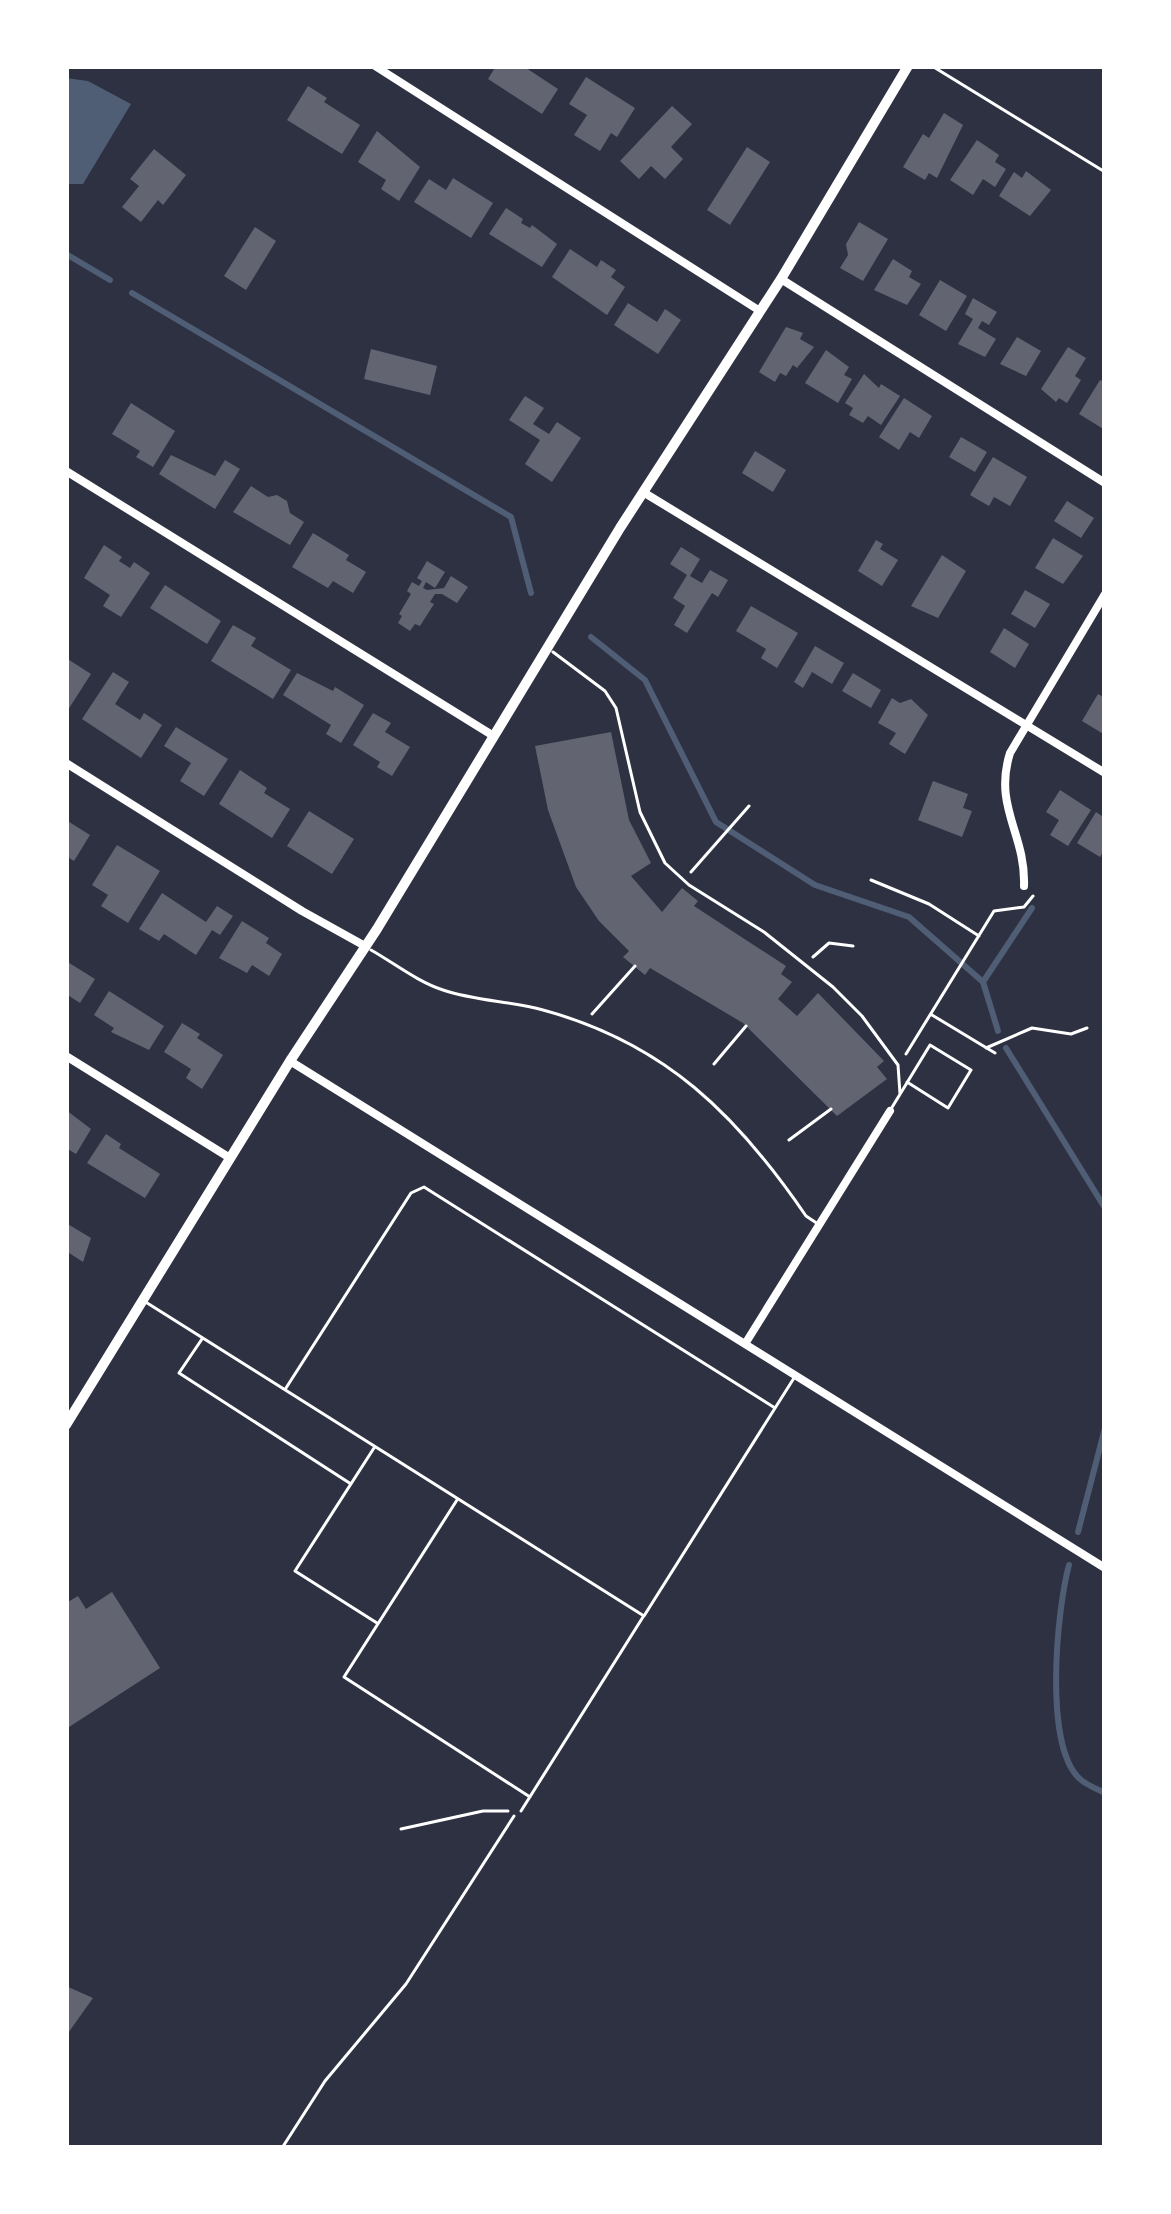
<svg xmlns="http://www.w3.org/2000/svg" width="1171" height="2214" font-family="'Open Sans',sans-serif">
<rect width="100%" height="100%" fill="#2d3142"/>
<path fill="#4f5d75" d="M66 78 88 81 131 104 83 184H66Z"/>
<g fill="none" stroke-linecap="round" stroke-linejoin="round">
<path stroke="#4f5d75" stroke-width="6" d="M66 254 110 280
M132 293 511 517 531 593
M591 637 645 680 716 822 815 885 909 917 983 982
M998 1031 983 982 1032 908
M1006 1048 1105 1208
M1078 1532 1105 1428
M1069 1565C1057 1609 1043 1746 1080 1779 1086 1785 1097 1789 1105 1793"/>
</g>
<path fill="#626471" d="M496 66H523L558 89 542 114 488 79Z
M586 77 635 108 617 137 611 133 600 151 574 135 587 115 569 104Z
M308 86 327 98 324 102 360 125 342 154 287 120Z
M672 106 692 124 671 147 683 159 665 179 651 166 639 179 620 161Z
M944 113 963 125 937 178 929 173 925 180 903 167 923 134 929 138Z
M377 131 420 167 399 201 381 189 386 180 358 162Z
M977 140 999 155 995 162 1006 169 995 187 983 179 973 195 950 180Z
M747 147 770 162 730 225 707 210Z
M154 149 186 175 163 205 158 200 141 222 122 207 139 186 130 179Z
M1026 171 1051 190 1030 216 999 196 1014 172 1022 178Z
M453 178 493 203 471 238 414 202 429 179 446 190Z
M506 208 523 219 521 223 530 228 532 225 557 244 542 267 489 234Z
M859 222 888 239 863 281 840 268 848 255 846 244Z
M255 227 276 241 246 290 224 276Z
M570 249 597 267 601 260 616 270 611 277 625 287 607 315 552 277Z
M893 259 912 271 909 277 921 284 907 305 874 290Z
M940 280 967 296 946 331 919 315Z
M973 298 997 312 989 325 982 321 978 328 996 339 985 357 958 344 973 319 965 314Z
M628 303 657 322 665 309 681 320 658 354 614 325Z
M786 327 803 333 800 339 814 347 797 368 793 365 786 376 780 373 775 382 759 372Z
M1017 337 1041 351 1026 376 1000 364Z
M1068 347 1086 358 1075 376 1081 380 1067 403 1059 398 1056 402 1041 389Z
M371 349 437 366 430 395 364 379Z
M826 350 849 367 844 375 852 379 838 403 805 383Z
M864 374 879 388 881 384 900 396 881 425 868 416 863 423 849 415 853 408 845 403Z
M1100 380 1105 382V430L1079 414Z
M525 396 544 408 533 424 549 434 557 422 581 438 552 482 525 464 540 440 509 420Z
M904 398 932 416 919 438 910 432 899 450 879 437Z
M131 403 175 431 153 467 136 457 140 451 112 434Z
M961 437 987 452 975 472 949 457Z
M755 451 786 470 773 492 742 473Z
M171 455 215 476 225 460 240 469 215 509 159 474Z
M993 457 1027 477 1010 506 994 497 989 506 970 495Z
M251 486 268 497 277 495 287 501 290 513 304 522 290 545 233 512Z
M1067 501 1094 518 1081 538 1054 521Z
M313 533 349 555 346 560 366 572 353 593 333 581 328 588 292 567Z
M1053 538 1083 556 1063 584 1035 568Z
M876 540 883 544 880 549 898 560 882 586 858 571Z
M104 545 122 557 119 561 130 568 134 562 150 573 121 617 103 606 110 595 84 578Z
M681 547 700 559 690 576 702 583 710 570 728 580 718 597 712 593 687 633 674 625 685 606 673 598 687 575 670 564Z
M942 555 966 571 938 618 911 606Z
M427 561 445 572 435 588 426 582 423 588 427 590 444 588 451 576 468 587 457 603 442 594H435L430 602 434 604 420 626 415 624 410 631 398 623 402 616 399 614 411 594 407 591 412 582 419 586 422 581 417 578Z
M165 585 221 621 207 644 150 608Z
M1025 590 1050 604 1035 628 1011 614Z
M751 606 798 633 777 668 761 658 766 649 736 631Z
M233 625 256 638 251 646 291 670 273 699 211 661Z
M1004 628 1029 644 1015 668 990 652Z
M815 646 844 663 832 684 812 672 803 688 794 682Z
M66 658 91 674 66 713Z
M113 672 129 682 115 704 140 720 144 713 162 725 141 758 82 719Z
M297 673 333 691 335 687 364 705 341 743 326 734 331 725 283 695Z
M853 673 881 690 871 708 842 691Z
M1098 694 1105 698V735L1082 721Z
M892 698 900 703 911 699 928 715 905 754 889 744 896 733 878 723Z
M373 713 391 723 385 732 410 747 392 776 377 767 380 762 353 745Z
M176 727 228 759 204 796 180 781 191 763 164 746Z
M611 732 629 820 651 863 631 876 662 912 682 888 698 901 694 906 786 966 781 974 792 982 778 999 797 1016 818 993 884 1061 877 1067 887 1079 837 1116 743 1023 650 968 645 975 623 957 629 951 599 921 576 887 548 810 535 746Z
M240 770 267 788 264 793 290 809 272 838 219 804Z
M933 781 968 794 963 808 972 811 962 837 918 820Z
M1060 790 1091 810 1068 846 1050 835 1059 820 1046 812Z
M309 811 354 839 332 874 287 846Z
M1096 812 1105 818V848L1100 857 1077 843Z
M66 820 90 835 74 861 66 856Z
M117 845 160 871 128 923 101 906 108 895 92 885Z
M162 893 206 922 217 906 233 916 220 935 212 930 196 955 164 934 159 941 139 929Z
M242 921 269 938 266 943 282 954 269 976 252 965 247 973 219 958Z
M66 961 95 979 80 1003 66 994Z
M109 991 164 1026 149 1050 111 1032 114 1028 94 1015Z
M182 1023 200 1034 197 1038 223 1055 202 1089 186 1078 191 1069 164 1052Z
M66 1110 91 1129 76 1154 66 1148Z
M106 1134 121 1144 119 1148 160 1174 145 1198 87 1163Z
M66 1223 91 1238 83 1262 66 1251Z
M112 1592 160 1668 66 1729V1603L78 1596 86 1609Z
M66 1986 93 1998 66 2036Z"/>
<g fill="none" stroke-linecap="round" stroke-linejoin="round">
<path stroke="#fff" stroke-width="3" d="M691 872 749 806
M871 880 929 904 979 936
M813 957 829 943 853 946
M592 1014 635 966
M932 1015 995 1053
M986 1048 1032 1028 1071 1034 1087 1028
M906 1054 994 911 1024 907 1033 896
M714 1064 746 1026
M789 1140 831 1109
M401 1829 483 1811H508
M282 2148 325 2081 406 1984 514 1816"/>
<path stroke="#fff" stroke-width="3" d="M932 66 1105 172
M553 652 605 691 616 708 640 812 665 863 689 885 764 932 833 987 862 1016 898 1065 900 1094
M371 950C394 963 418 982 443 990 475 1001 511 1001 543 1010 665 1043 737 1115 806 1216L818 1224
M891 1109 930 1045 971 1070 948 1108 907 1082
M144 1301 644 1616 794 1378
M202 1339 179 1373 351 1484
M286 1388 411 1193 424 1187 775 1408
M374 1448 295 1571 377 1623
M457 1500 344 1677 530 1797
M521 1811 643 1617"/>
<path stroke="#fff" stroke-width="8" d="M375 66 760 311
M781 279 1105 483
M66 471 492 735
M643 492 1105 773
M66 763 302 911 365 946
M1024 886C1026 834 993 807 1010 753L1105 594
M66 1056 230 1158
M290 1061 1105 1568
M745 1344 890 1111"/>
<path stroke="#fff" stroke-width="10" d="M66 1425 290 1061 377 929 620 528 781 279 908 66"/>
</g>
<rect width="1171" height="2214" fill="none" stroke="#ffffff" stroke-width="138"/>
</svg>
